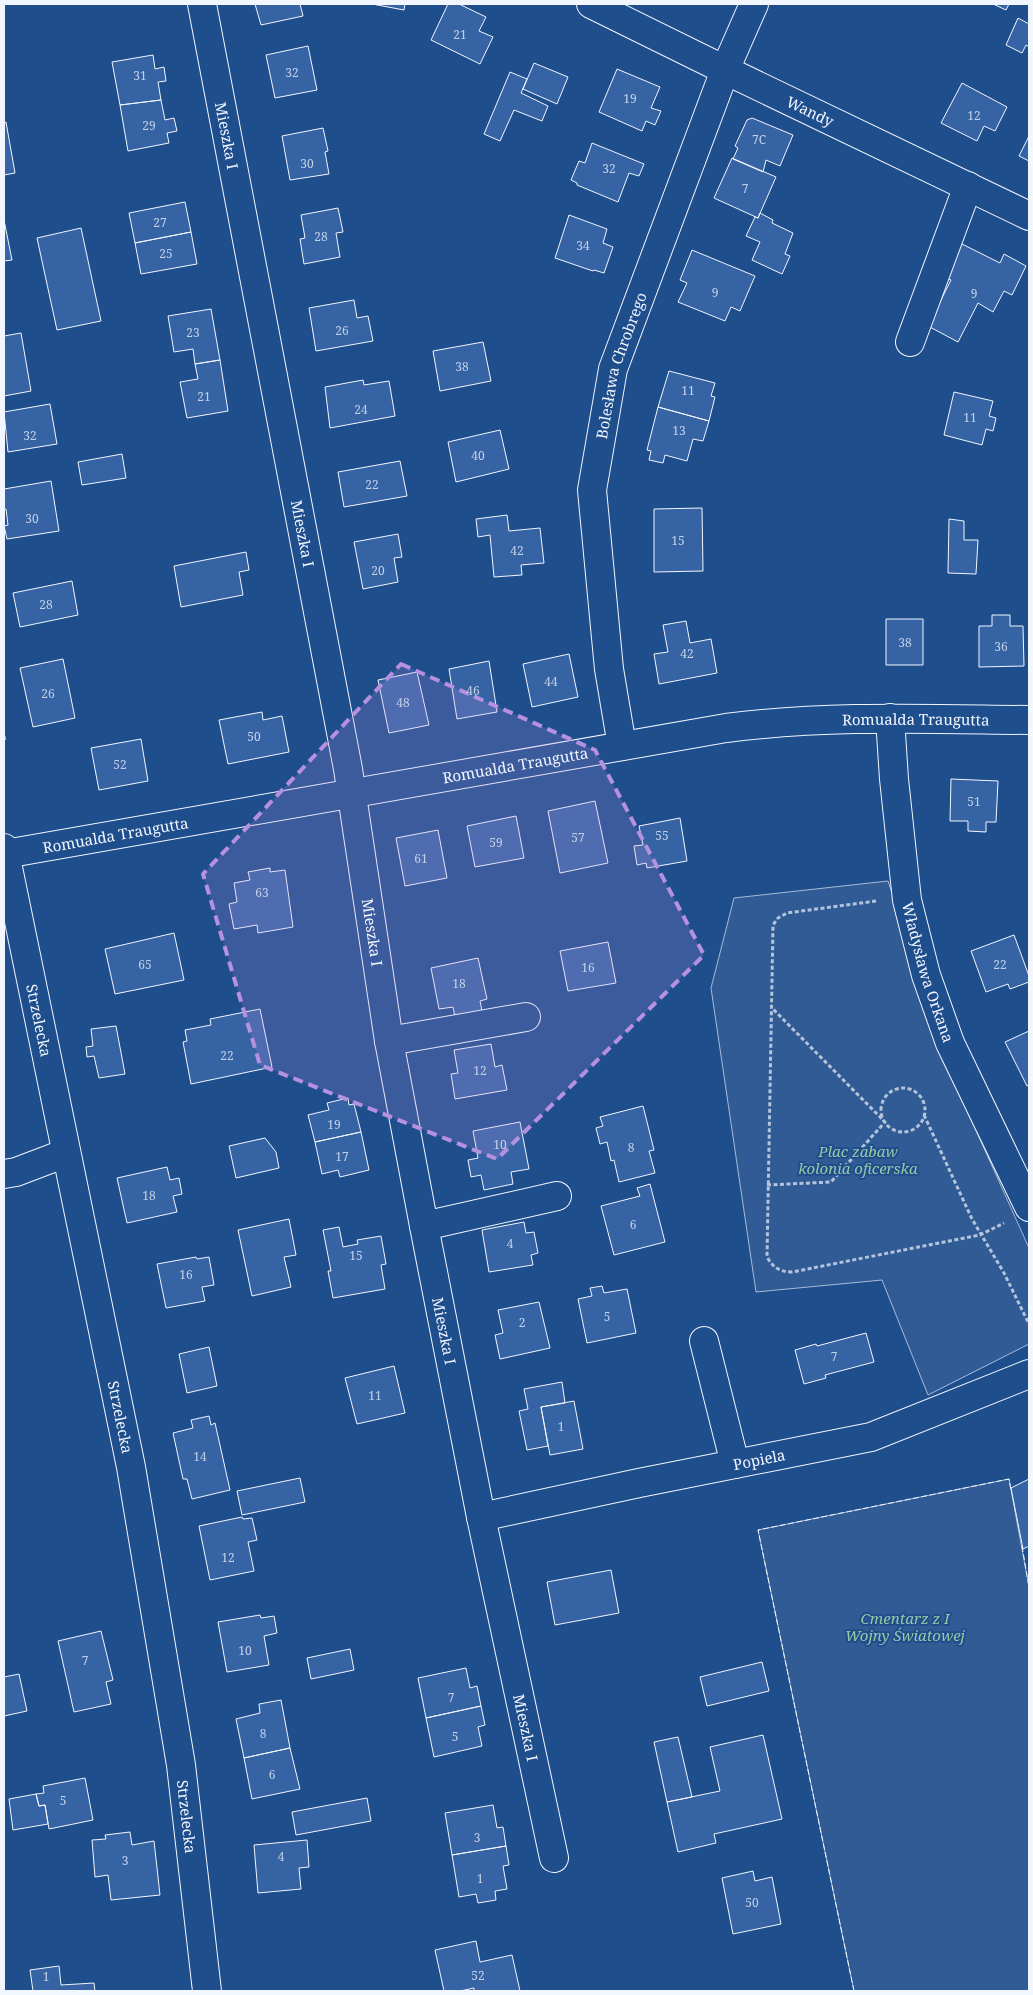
<svg xmlns="http://www.w3.org/2000/svg" width="1033" height="1995" font-family="'Noto Serif',serif">
<rect width="100%" height="100%" fill="#1f4e8c"/>
<path fill="#305b95" stroke="#a8bbd7" d="M888 881 956 1086 1029 1248V1344L928 1395 882 1280 756 1292 711 988 734 898Z
M1009 1479 1029 1587V1991H854L758 1530Z"/>
<path fill="#3563a3" stroke="#f2f6ff" d="M255 4H300L303 16 261 25Z
M372 4H405L404 10Z
M448 4H459L486 17 479 31 493 37 480 64 431 40Z
M993 4H1009L1006 10Z
M1018 18 1029 24V47L1026 45 1022 53 1006 45Z
M308 46 317 90 275 98 266 55Z
M153 55 155 69 164 67 166 81 158 82 161 100 120 105 112 62Z
M534 63 568 77 557 104 523 89Z
M617 69 660 87 651 108 661 111 655 125 646 121 642 131 599 112Z
M510 72 527 79 521 93 548 106 542 121 514 110 500 141 484 134Z
M962 83 1007 107 995 131 984 126 977 141 941 123Z
M161 100 165 120 174 118 177 131 167 133 169 143 128 151 120 105Z
M752 118 793 135 780 166 766 160 763 172 733 159 738 148 735 146 747 120Z
M6 122 15 173 4 175V123Z
M323 128 328 151 325 152 329 174 290 180 282 136Z
M1029 136V161L1019 156Z
M592 143 644 164 639 176 629 173 618 202 577 185V183L571 180 579 161 585 163Z
M732 158 776 177 758 218 714 198Z
M185 202 191 232 135 243 129 213Z
M338 208 343 232 336 233 340 257 304 264 300 239 305 238 301 215Z
M760 213 773 220 772 223 793 233 785 254 790 256 782 274 752 260 760 242 746 236 755 217 758 218Z
M569 215 607 229 603 243 613 247 604 273 594 270 593 271 555 258Z
M4 220 12 260 4 261Z
M81 228 101 321 57 330 37 238Z
M191 232 197 264 141 274 135 243Z
M960 243 1000 263 1004 254 1026 266 1012 295 1004 291 993 312 978 303 958 342 928 326 951 280 943 277Z
M692 250 755 276 740 311 731 307 725 321 678 302 687 283 680 280Z
M354 300 357 318 368 316 373 341 316 351 309 308Z
M211 309 220 360 195 364 193 349 174 352 168 316Z
M21 333 31 391 4 396V336Z
M483 342 491 381 440 391 433 351Z
M220 360 228 411 187 418 180 382 198 379 195 364Z
M669 371 715 383 711 396 715 397 709 421 658 407Z
M363 380 364 385 389 381 395 416 330 428 325 387Z
M954 392 993 401 989 416 996 418 993 431 986 429 982 445 944 435Z
M50 404 57 444 8 452 4 412Z
M658 407 709 421 703 441 693 439 687 461 665 455 663 463 649 460 651 451 647 450Z
M500 430 509 469 456 482 448 442Z
M122 454 126 478 82 485 78 462Z
M400 461 407 496 344 507 338 472Z
M51 481 59 531 7 539 4 526 8 525 6 509 4 510V489Z
M702 508 703 571 654 572V509Z
M507 515 509 531 540 528 544 563 521 565 522 575 494 577 490 535 478 537 476 519Z
M949 519 964 521V540H978L976 574 948 573Z
M398 534 402 557 394 558 398 582 363 589 354 542Z
M246 552 249 570 239 572 243 595 181 607 174 566Z
M72 581 78 615 20 627 13 593Z
M992 615H1010V626H1023L1024 666 979 667V626H992Z
M886 619H923V665H886Z
M686 621 690 643 711 639 717 673 659 684 654 654 668 652 663 625Z
M569 654 578 697 532 707 523 664Z
M63 659 75 718 33 727 20 668Z
M489 661 497 712 457 719 449 669Z
M417 672 429 725 389 733 378 680Z
M262 712 263 720 282 716 289 752 228 764 219 720Z
M141 739 148 781 99 790 91 748Z
M951 779 998 781 996 822H986V832L968 831V821H950Z
M595 801 608 863 560 873 548 811Z
M516 816 524 858 475 867 467 826Z
M680 818 687 861 647 868 646 863 637 865 634 846 643 845 639 826Z
M438 830 447 878 405 886 396 838Z
M270 868V872L285 870 293 927 258 933 257 925 234 929 229 904 237 902 234 883 250 880 248 872Z
M174 933 184 980 115 994 105 949Z
M1014 935 1029 976V982L1010 989 1008 984 986 992 971 951Z
M608 942 616 983 568 991 560 951Z
M478 958 487 999 480 1001 482 1011 455 1017 453 1007 439 1009 431 968Z
M260 1009 272 1067 191 1084 183 1042 187 1041 185 1030 211 1025 210 1019Z
M116 1026 125 1074 99 1078 94 1056 87 1057 86 1047 93 1046 91 1029Z
M1029 1031V1085L1027 1086 1005 1042Z
M491 1044 495 1067 502 1065 507 1090 455 1099 451 1074 458 1073 454 1050Z
M348 1098 349 1105 354 1104 361 1132 315 1142 308 1115 329 1110 327 1103Z
M643 1106 654 1150 649 1151 655 1173 619 1182 614 1160 611 1161 607 1142 600 1144 596 1128 603 1126 600 1117Z
M520 1122 529 1169 511 1172 513 1184 484 1190 481 1175 471 1177 468 1160 478 1158 473 1131Z
M361 1132 369 1170 340 1177 338 1170 322 1174 315 1142Z
M265 1138 276 1152 279 1168 236 1178 229 1146Z
M167 1167 170 1180 179 1178 182 1194 173 1196 177 1212 127 1223 117 1178Z
M650 1184 665 1242 614 1255 601 1206 640 1196 637 1188Z
M289 1219 296 1255 284 1257 291 1287 252 1296 238 1230Z
M524 1222 526 1233 534 1232 538 1253 531 1255 533 1265 489 1272 482 1230Z
M339 1227 343 1247 358 1244 357 1240 381 1236 386 1264 381 1265 385 1289 333 1298 328 1271H331L323 1230Z
M196 1257 197 1259 209 1257 214 1285 202 1287 205 1301 166 1308 157 1264Z
M602 1286 604 1293 627 1289 636 1333 587 1343 578 1299 592 1296 590 1288Z
M539 1302 550 1348 500 1359 495 1335 503 1333 498 1310Z
M866 1333 874 1362 825 1375 826 1378 804 1384 795 1350 816 1344 817 1346Z
M209 1347 217 1386 187 1393 179 1354Z
M394 1366 405 1413 357 1424 345 1378Z
M562 1382 565 1403 541 1407 548 1446 527 1450 519 1411 528 1409 524 1389Z
M574 1401 583 1449 550 1455 541 1407Z
M209 1416 211 1425 215 1423 230 1490 192 1499 187 1479H183L173 1433 193 1428 191 1420Z
M300 1478 305 1502 242 1515 237 1491Z
M1029 1479V1546L1023 1549 1011 1488Z
M242 1517 243 1519 252 1518 257 1540 248 1542 254 1571 210 1580 199 1526Z
M611 1570 619 1613 555 1625 547 1582Z
M260 1615 261 1618 274 1616 277 1633 264 1636 269 1665 227 1672 218 1622Z
M101 1631 113 1680 106 1682 111 1704 74 1712 58 1641Z
M350 1649 354 1670 311 1679 307 1658Z
M762 1662 769 1691 707 1706 700 1677Z
M466 1668 470 1688 477 1686 481 1706 426 1718 418 1678Z
M19 1674 27 1711 4 1716V1677Z
M281 1700 290 1748 244 1758 236 1719 260 1713 259 1704Z
M481 1706 485 1725 478 1727 482 1746 434 1757 426 1718Z
M763 1735 782 1819 714 1834 716 1843 678 1852 667 1802 720 1791 710 1747Z
M678 1737 692 1797 667 1802 654 1742Z
M290 1748 300 1789 252 1799 244 1758Z
M85 1778 93 1820 49 1829 45 1805 39 1806 36 1794 44 1793 43 1786Z
M36 1794 39 1806 45 1805 48 1824 13 1830 9 1799Z
M367 1798 371 1821 296 1835 292 1812Z
M493 1805 497 1828 503 1827 506 1846 452 1855 445 1813Z
M130 1832 132 1845 154 1841 160 1895 111 1900 108 1875 95 1877 92 1840 106 1839 105 1835Z
M307 1840 309 1867 299 1868 301 1889 258 1893 254 1845Z
M506 1846 509 1865 503 1866 507 1889 495 1891 496 1900 478 1903 476 1894 459 1897 452 1855Z
M753 1871 755 1881 772 1877 781 1924 733 1934 722 1878Z
M476 1941 480 1962 512 1955 520 1991H474V1988L460 1991H444L435 1950Z
M59 1966 61 1985 94 1983 95 1991H33L30 1970Z"/>
<g fill="none" stroke-linecap="round" stroke-linejoin="round">
<g stroke="#f2f6ff" stroke-width="30">
<g id="minor">
<path id="s1" d="M202 4 348 769 389 1041 424 1226 481 1517 554 1858"/>
<path id="s2" d="M591 4 725 70 1029 216"/>
<path d="M910 342 968 186"/>
<path id="s3" d="M890 718 894 779 907 900 926 975 950 1043 1029 1207"/>
<path id="s4" d="M622 746 609 669 592 490 613 369 725 70 754 4"/>
<path id="s5" d="M4 848 131 1467 181 1765 207 1991"/>
<path id="s6" d="M5 854 726 728C827 715 928 719 1029 720"/>
<path d="M389 1041 526 1017"/>
<path d="M4 1174 16 1172 66 1153"/>
<path d="M424 1226 557 1196"/>
<path d="M704 1341 735 1464"/>
<path id="s7" d="M481 1517 639 1483 871 1437 1029 1374"/>
</g>
</g>
<path stroke="#b3c4dc" stroke-width="3" stroke-dasharray="4 2.5" stroke-linecap="butt" d="M4 736 5 742
M876 901 787 913 778 918 773 925 767 1257C773 1267 779 1272 792 1272L980 1235 1004 1223
M881 1110a22 22 0 1 1 44 0a22 22 0 1 1-44 0Z
M924 1115 972 1219 1004 1273 1029 1324
M767 1185 831 1182 885 1122 771 1007"/>
<use href="#minor" stroke="#1f4e8c" stroke-width="28"/>
<path stroke="#f2f6ff" stroke-width="1" stroke-dasharray="6 2.5" stroke-linecap="butt" d="M1022 1546 1029 1587
M854 1991 758 1530 1009 1479 1011 1490"/>
</g>
<path fill="#b691df" fill-opacity="0.2" stroke="#b691df" stroke-width="4" stroke-dasharray="10 6" stroke-linejoin="round" d="M401 664 595 750 704 955 497 1159 260 1065 203 874Z"/>
<g text-anchor="middle" dominant-baseline="central" stroke-width="4" stroke-linejoin="round" paint-order="stroke">
<g font-size="12" fill="#c3d1e8">
<text x="460" y="34">21</text>
<text x="292" y="72">32</text>
<text x="140" y="75">31</text>
<text x="630" y="98">19</text>
<text x="974" y="115">12</text>
<text x="149" y="125">29</text>
<text x="759" y="139">7C</text>
<text x="307" y="163">30</text>
<text x="609" y="168">32</text>
<text x="745" y="188">7</text>
<text x="160" y="222">27</text>
<text x="321" y="236">28</text>
<text x="583" y="245">34</text>
<text x="166" y="253">25</text>
<text x="715" y="292">9</text>
<text x="974" y="293">9</text>
<text x="342" y="330">26</text>
<text x="193" y="332">23</text>
<text x="462" y="366">38</text>
<text x="688" y="390">11</text>
<text x="204" y="396">21</text>
<text x="361" y="409">24</text>
<text x="970" y="417">11</text>
<text x="679" y="430">13</text>
<text x="30" y="435">32</text>
<text x="478" y="455">40</text>
<text x="372" y="484">22</text>
<text x="32" y="518">30</text>
<text x="678" y="540">15</text>
<text x="517" y="550">42</text>
<text x="378" y="570">20</text>
<text x="46" y="604">28</text>
<text x="905" y="642">38</text>
<text x="1001" y="646">36</text>
<text x="687" y="653">42</text>
<text x="551" y="681">44</text>
<text x="473" y="690">46</text>
<text x="48" y="693">26</text>
<text x="403" y="702">48</text>
<text x="254" y="736">50</text>
<text x="120" y="764">52</text>
<text x="974" y="801">51</text>
<text x="662" y="835">55</text>
<text x="578" y="837">57</text>
<text x="496" y="842">59</text>
<text x="421" y="858">61</text>
<text x="262" y="892">63</text>
<text x="145" y="964">65</text>
<text x="1000" y="964">22</text>
<text x="588" y="967">16</text>
<text x="459" y="983">18</text>
<text x="227" y="1055">22</text>
<text x="480" y="1070">12</text>
<text x="334" y="1124">19</text>
<text x="500" y="1144">10</text>
<text x="631" y="1147">8</text>
<text x="342" y="1156">17</text>
<text x="149" y="1195">18</text>
<text x="633" y="1224">6</text>
<text x="510" y="1243">4</text>
<text x="356" y="1255">15</text>
<text x="186" y="1274">16</text>
<text x="607" y="1316">5</text>
<text x="522" y="1322">2</text>
<text x="834" y="1356">7</text>
<text x="375" y="1395">11</text>
<text x="561" y="1426">1</text>
<text x="200" y="1456">14</text>
<text x="228" y="1557">12</text>
<text x="245" y="1650">10</text>
<text x="85" y="1660">7</text>
<text x="451" y="1697">7</text>
<text x="263" y="1733">8</text>
<text x="455" y="1736">5</text>
<text x="272" y="1774">6</text>
<text x="63" y="1800">5</text>
<text x="477" y="1837">3</text>
<text x="281" y="1856">4</text>
<text x="125" y="1860">3</text>
<text x="480" y="1878">1</text>
<text x="752" y="1902">50</text>
<text x="478" y="1975">52</text>
<text x="46" y="1976">1</text>
</g>
<g font-size="15" fill="#f2f6ff" stroke="#1f4e8c">
<text stroke="none"><textPath href="#s2" startOffset="244">Wandy</textPath></text>
<text stroke="none"><textPath href="#s1" startOffset="134">Mieszka I</textPath></text>
<text stroke="none"><textPath href="#s4" startOffset="386">Bolesława Chrobrego</textPath></text>
<text stroke="none"><textPath href="#s1" startOffset="539">Mieszka I</textPath></text>
<text stroke="none"><textPath href="#s6" startOffset="922">Romualda Traugutta</textPath></text>
<text stroke="none"><textPath href="#s6" startOffset="518">Romualda Traugutta</textPath></text>
<text stroke="none"><textPath href="#s6" startOffset="112">Romualda Traugutta</textPath></text>
<text stroke="none"><textPath href="#s1" startOffset="944">Mieszka I</textPath></text>
<text stroke="none"><textPath href="#s3" startOffset="258">Władysława Orkana</textPath></text>
<text stroke="none"><textPath href="#s5" startOffset="176">Strzelecka</textPath></text>
<text stroke="none"><textPath href="#s1" startOffset="1349">Mieszka I</textPath></text>
<text stroke="none"><textPath href="#s5" startOffset="581">Strzelecka</textPath></text>
<text stroke="none"><textPath href="#s7" startOffset="284">Popiela</textPath></text>
<text stroke="none"><textPath href="#s1" startOffset="1754">Mieszka I</textPath></text>
<text stroke="none"><textPath href="#s5" startOffset="986">Strzelecka</textPath></text>
</g>
<g font-size="15" font-style="italic" fill="#97c8a6" stroke="#1f4e8c">
<text x="858" y="1151">Plac zabaw<tspan x="858" dy="17">kolonia oficerska</tspan></text>
<text x="905" y="1618">Cmentarz z I<tspan x="905" dy="17">Wojny Światowej</tspan></text>
</g>
</g>
<rect width="1033" height="1995" fill="none" stroke="#f2f6ff" stroke-width="10"/>
</svg>
